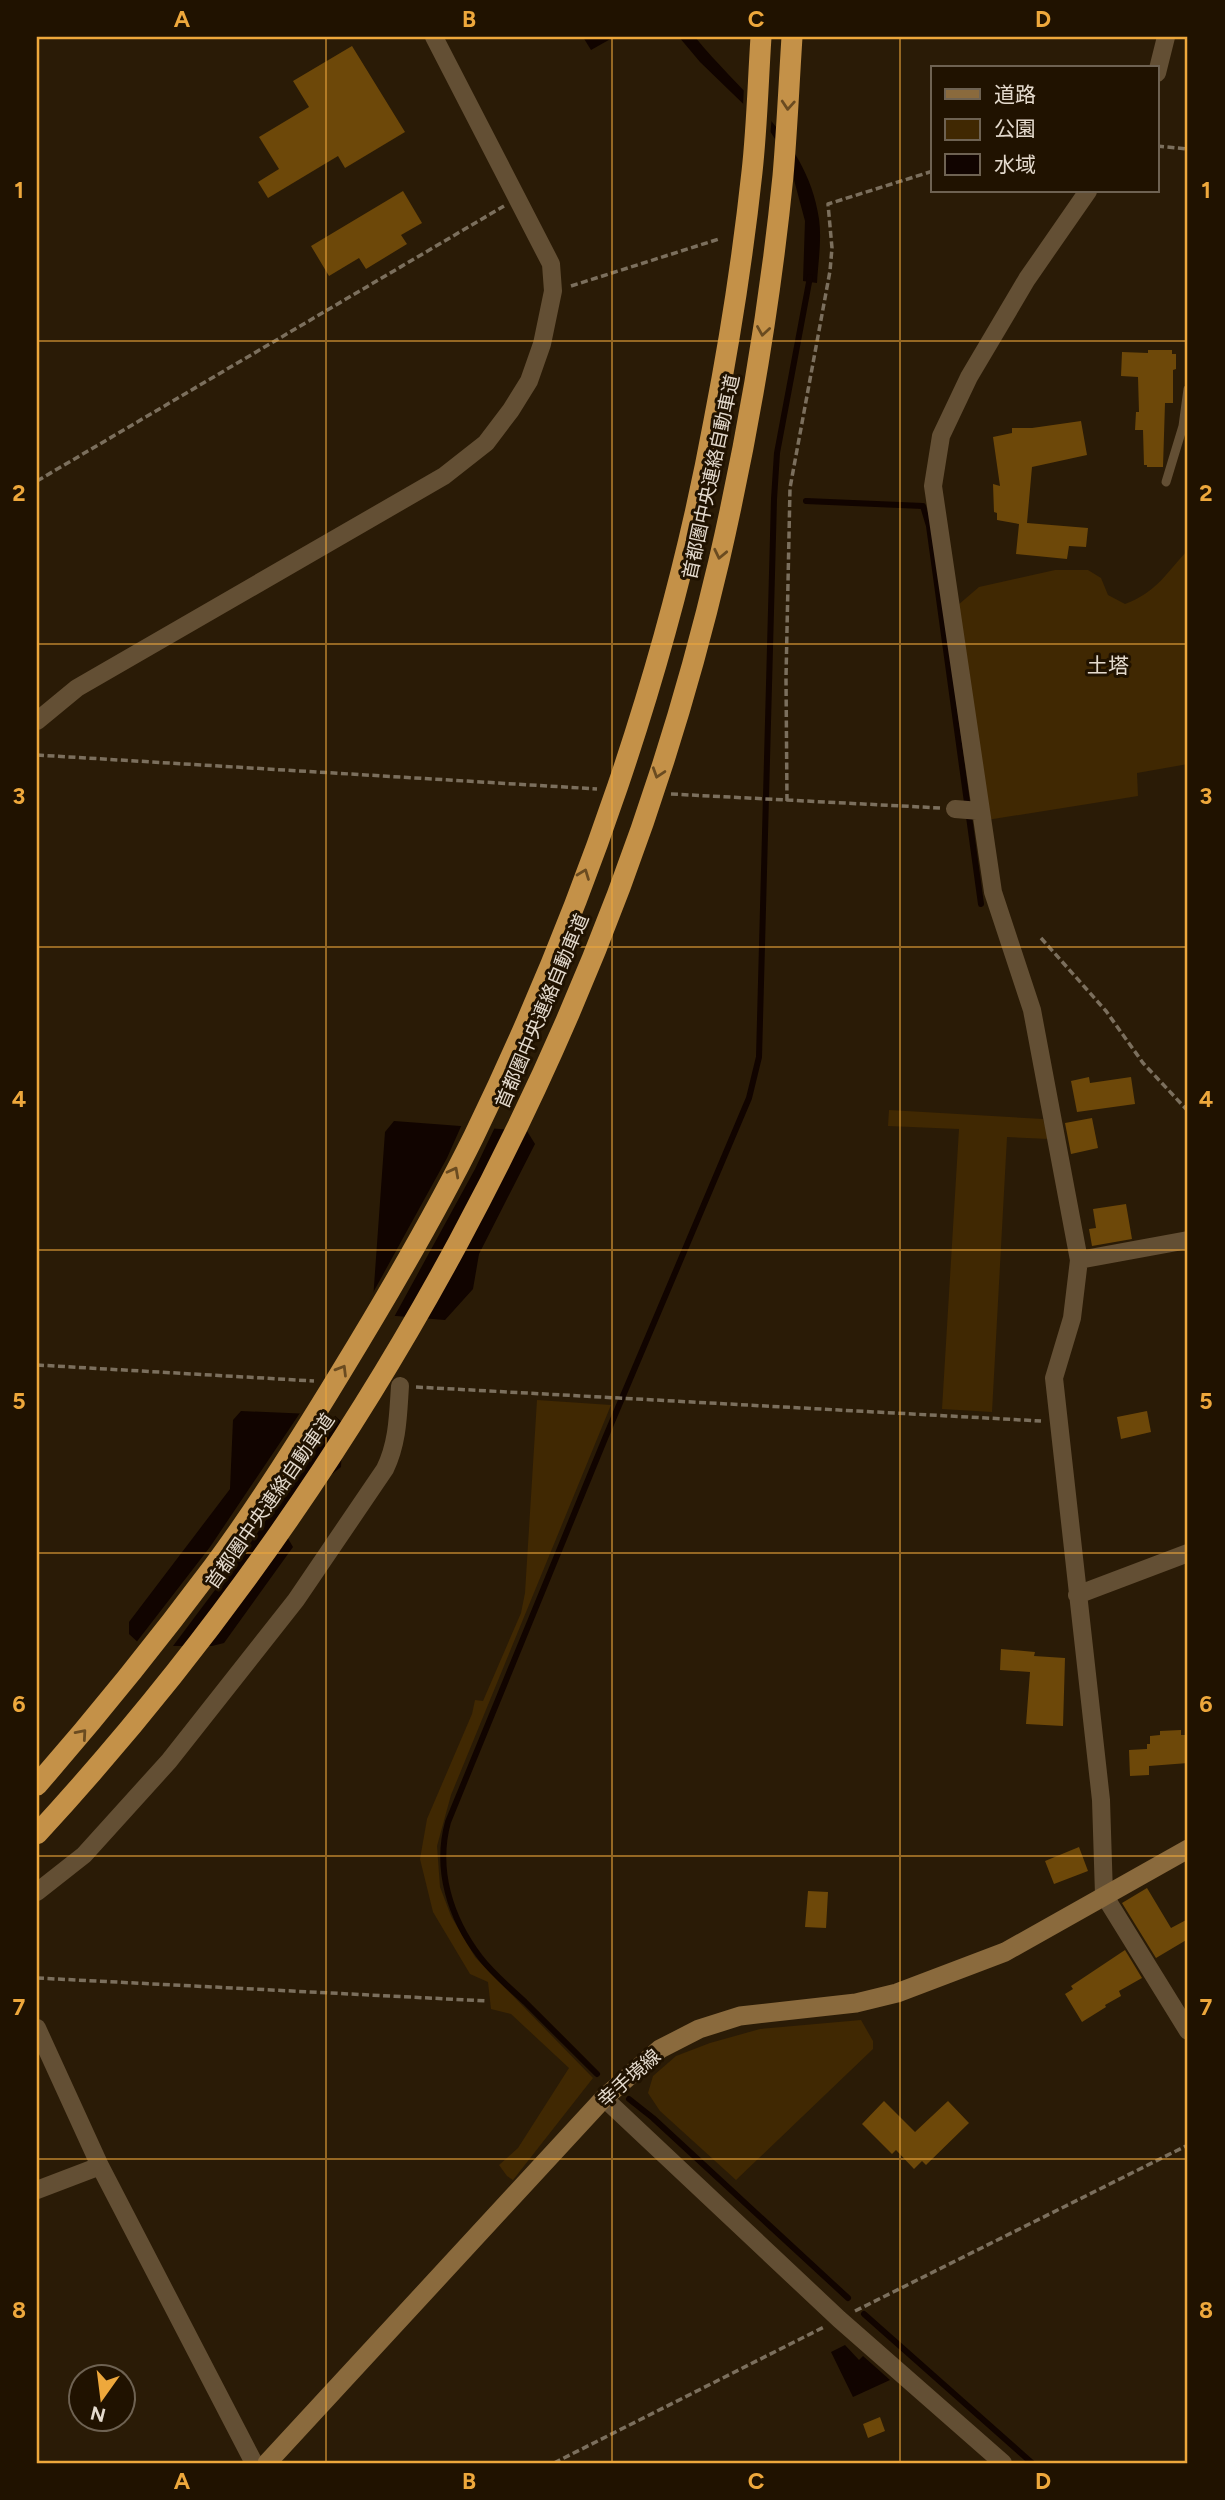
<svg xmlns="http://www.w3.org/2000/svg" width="1225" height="2500" font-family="Figtree,'Noto Sans JP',sans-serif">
<rect width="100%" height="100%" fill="#2a1b06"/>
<path fill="#402802" d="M1188 550V764L1137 773 1138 796 987 820 958 605 979 587 1055 570H1088L1101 578 1108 595 1125 604C1157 592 1166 573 1188 550Z
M889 1110 1043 1119 1049 1139 1007 1137 992 1412 942 1409 959 1129 888 1126Z
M537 1400 611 1405 451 1795 437 1846 440 1887 451 1916 475 1957 593 2078 513 2180 507 2176 499 2165 518 2148 569 2068 511 2014 491 2009 488 1982 470 1974 433 1912 420 1859 427 1819 472 1714 475 1700 483 1701 521 1613 525 1593Z
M861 2020 873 2041V2049L736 2180 660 2111 648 2093 653 2076 676 2056 710 2043 760 2029Z"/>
<path fill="#110400" d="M583 37H614L591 50Z
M679 37H695C741 94 808 140 819 219 822 240 818 263 817 283L803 281 805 221 789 161 768 128 700 62Z
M394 1121 527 1131 535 1144 479 1254 473 1289 445 1320 372 1314 385 1132Z
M241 1411 334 1415 343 1423 341 1467 305 1495 286 1535 293 1547 224 1643 212 1646H142L129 1634V1622L230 1489 233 1420Z
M845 2345 859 2360 863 2356 890 2380 853 2397 831 2352Z"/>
<path fill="#2a1b06" d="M744 85 772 115 770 138 743 107Z
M463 1122 496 1125 475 1169 393 1319 372 1317 368 1314 369 1300 447 1158Z
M302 1410 337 1413 254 1538 170 1650 140 1649 135 1644 210 1547Z"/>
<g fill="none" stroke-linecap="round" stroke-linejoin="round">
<path stroke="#110400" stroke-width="6" d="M806 501 923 506 929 526 981 904
M597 2074C573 2050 549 2026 525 2002 510 1988 492 1973 480 1957 450 1918 435 1869 448 1822L606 1436 749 1098 759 1057 774 499 777 453 810 277
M629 2099 653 2118 848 2298
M864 2314 1032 2463"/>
</g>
<path fill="#6d4809" d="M352 46 405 132 345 168 338 156 268 198 258 182 279 169 259 137 309 107 293 81Z
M403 191 422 223 401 235 407 244 366 269 359 258 329 276 311 246Z
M1148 350H1172V354H1176V369L1173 370V403H1165L1163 467H1147V465H1144L1143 430H1135L1136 412H1139L1138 377 1121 376 1122 352 1148 353Z
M1081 421 1087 455 1032 467 1027 523 1088 528 1086 547 1069 546 1067 559 1016 554 1019 524 997 520V513L994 512 993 484 1000 486 993 437 1012 433V428H1032Z
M1089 1077 1090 1083 1131 1077 1135 1104 1077 1112 1071 1081Z
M1092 1118 1098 1148 1071 1154 1065 1123Z
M1126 1204 1132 1239 1092 1246 1089 1229 1096 1228 1093 1209Z
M1147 1411 1151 1432 1121 1439 1117 1417Z
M1001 1649 1035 1652 1034 1656 1065 1658 1063 1726 1026 1724 1030 1672 1000 1670Z
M1181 1730V1735H1188V1763L1149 1766V1775L1130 1776 1129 1750 1147 1749V1744H1150V1736L1160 1735V1731Z
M1079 1847 1088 1871 1054 1884 1045 1861Z
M1147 1888 1171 1928 1188 1919V1939L1156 1958 1122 1903Z
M808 1891 828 1892 826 1928 805 1927Z
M1125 1950 1142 1978 1119 1991 1121 1996 1105 2005 1106 2007 1082 2022 1065 1994 1073 1989 1071 1986Z
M884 2101 915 2132 948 2101 969 2123 926 2165 922 2161 914 2169 896 2150 892 2154 862 2124Z
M880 2417 885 2431 868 2438 863 2424Z"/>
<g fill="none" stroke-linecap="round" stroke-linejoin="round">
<path stroke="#7b6f5d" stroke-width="3.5" stroke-dasharray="7 3.5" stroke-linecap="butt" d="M1157 146 1188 149
M571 286 719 239
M37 481 504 206
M37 755 597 789
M671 794 940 808
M787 801 786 678 790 488 830 271 832 248 828 204 933 171
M1041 938 1106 1011 1143 1063 1188 1111
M37 1365 314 1381
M416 1387 1041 1421
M37 1978 487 2001
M855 2311 1188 2145
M554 2463 824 2327"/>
<path stroke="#634f34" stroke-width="9" d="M1166 482 1183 426 1188 389"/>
<path stroke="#634f34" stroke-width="18" d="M1157 73 1166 37
M1088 191 1027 279 969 377 941 436 933 486 993 892 1032 1010 1079 1260 1072 1318 1054 1378 1101 1800 1104 1895 1188 2031
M37 721 77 688 444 476 486 443 511 410 529 381 542 344 553 291 551 264 434 37
M955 809 980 811
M1079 1260 1188 1240
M1077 1595 1188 1553
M37 1892 84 1855 169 1761 296 1600 385 1469C398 1442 398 1415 400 1386
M37 2028 100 2166 254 2463
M604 2098 839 2319 1003 2463
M37 2190 100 2166"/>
<path stroke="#8a6a3d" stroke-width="19" d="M267 2463 604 2098 660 2049 699 2029 740 2016 856 2003 897 1993 1005 1952 1188 1849"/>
<path stroke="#c49148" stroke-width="21" d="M37 1785C98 1715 157 1642 213 1567 259 1505 301 1438 341 1372 388 1295 434 1217 474 1136 582 913 669 665 714 421 730 339 743 255 752 172 757 127 758 82 761 37
M37 1834C363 1480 609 1031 719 561 748 435 770 305 783 176 787 130 789 83 792 37"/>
</g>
<defs><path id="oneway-chevron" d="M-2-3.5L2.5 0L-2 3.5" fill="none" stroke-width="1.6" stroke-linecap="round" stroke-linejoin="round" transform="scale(1.75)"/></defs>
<g stroke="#6a4b20">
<use href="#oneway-chevron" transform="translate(788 105) rotate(94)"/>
<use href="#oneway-chevron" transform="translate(763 331) rotate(99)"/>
<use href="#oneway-chevron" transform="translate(720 554) rotate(102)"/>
<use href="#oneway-chevron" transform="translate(658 773) rotate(108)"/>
<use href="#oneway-chevron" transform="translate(584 874) rotate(-69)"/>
<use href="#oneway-chevron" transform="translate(454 1172) rotate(-62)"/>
<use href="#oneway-chevron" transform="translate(342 1370) rotate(-59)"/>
<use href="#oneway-chevron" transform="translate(82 1734) rotate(-49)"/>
</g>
<path fill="none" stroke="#eea83c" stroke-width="2" stroke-opacity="0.55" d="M326 37V2463M612 37V2463M900 37V2463M37 341H1188M37 644H1188M37 947H1188M37 1250H1188M37 1553H1188M37 1856H1188M37 2159H1188"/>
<g text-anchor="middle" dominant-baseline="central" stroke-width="6" stroke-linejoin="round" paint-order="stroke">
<g font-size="19" fill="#e4dacd" stroke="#201200">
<text transform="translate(711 477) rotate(-78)">首都圏中央連絡自動車道</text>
<text transform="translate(542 1011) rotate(-67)">首都圏中央連絡自動車道</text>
<text transform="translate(270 1501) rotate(-55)">首都圏中央連絡自動車道</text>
<text transform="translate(629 2078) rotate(-41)">幸手境線</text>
</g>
<g font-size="21" fill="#e4dacd" stroke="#201200">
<text x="1108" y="665">土塔</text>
</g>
</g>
<rect width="1225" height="2500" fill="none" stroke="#201200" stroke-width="77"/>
<rect x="931" y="66" width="228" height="126" fill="#201200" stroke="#6e6252" stroke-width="2"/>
<rect x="945" y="89" width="35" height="10" fill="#8a6a3d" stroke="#6e6252" stroke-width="2"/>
<text x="994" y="102" font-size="21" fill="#e4dacd">道路</text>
<rect x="945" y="119" width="35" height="21" fill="#402802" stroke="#6e6252" stroke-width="2"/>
<text x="994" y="136" font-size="21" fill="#e4dacd">公園</text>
<rect x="945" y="154" width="35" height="21" fill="#110400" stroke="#6e6252" stroke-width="2"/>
<text x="994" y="172" font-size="21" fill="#e4dacd">水域</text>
<g transform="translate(102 2398) rotate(194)"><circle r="33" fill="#201200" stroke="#6e6252" stroke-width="2"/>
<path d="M0-5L12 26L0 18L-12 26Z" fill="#eea83c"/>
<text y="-10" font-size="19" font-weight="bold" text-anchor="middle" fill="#e4dacd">N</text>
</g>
<rect x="38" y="38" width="1148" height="2424" fill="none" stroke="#eea83c" stroke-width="2.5"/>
<g font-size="23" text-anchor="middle" font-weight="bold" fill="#eea83c">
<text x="182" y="27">A</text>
<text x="469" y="27">B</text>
<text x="756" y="27">C</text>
<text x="1043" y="27">D</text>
<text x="19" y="198">1</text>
<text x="1206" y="198">1</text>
<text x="19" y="501">2</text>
<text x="1206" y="501">2</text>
<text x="19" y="804">3</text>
<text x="1206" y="804">3</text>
<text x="19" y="1107">4</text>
<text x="1206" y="1107">4</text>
<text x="19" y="1409">5</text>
<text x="1206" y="1409">5</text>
<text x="19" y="1712">6</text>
<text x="1206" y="1712">6</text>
<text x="19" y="2015">7</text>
<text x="1206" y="2015">7</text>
<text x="19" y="2318">8</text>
<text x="1206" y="2318">8</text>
<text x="182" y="2489">A</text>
<text x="469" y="2489">B</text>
<text x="756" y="2489">C</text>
<text x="1043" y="2489">D</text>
</g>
</svg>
